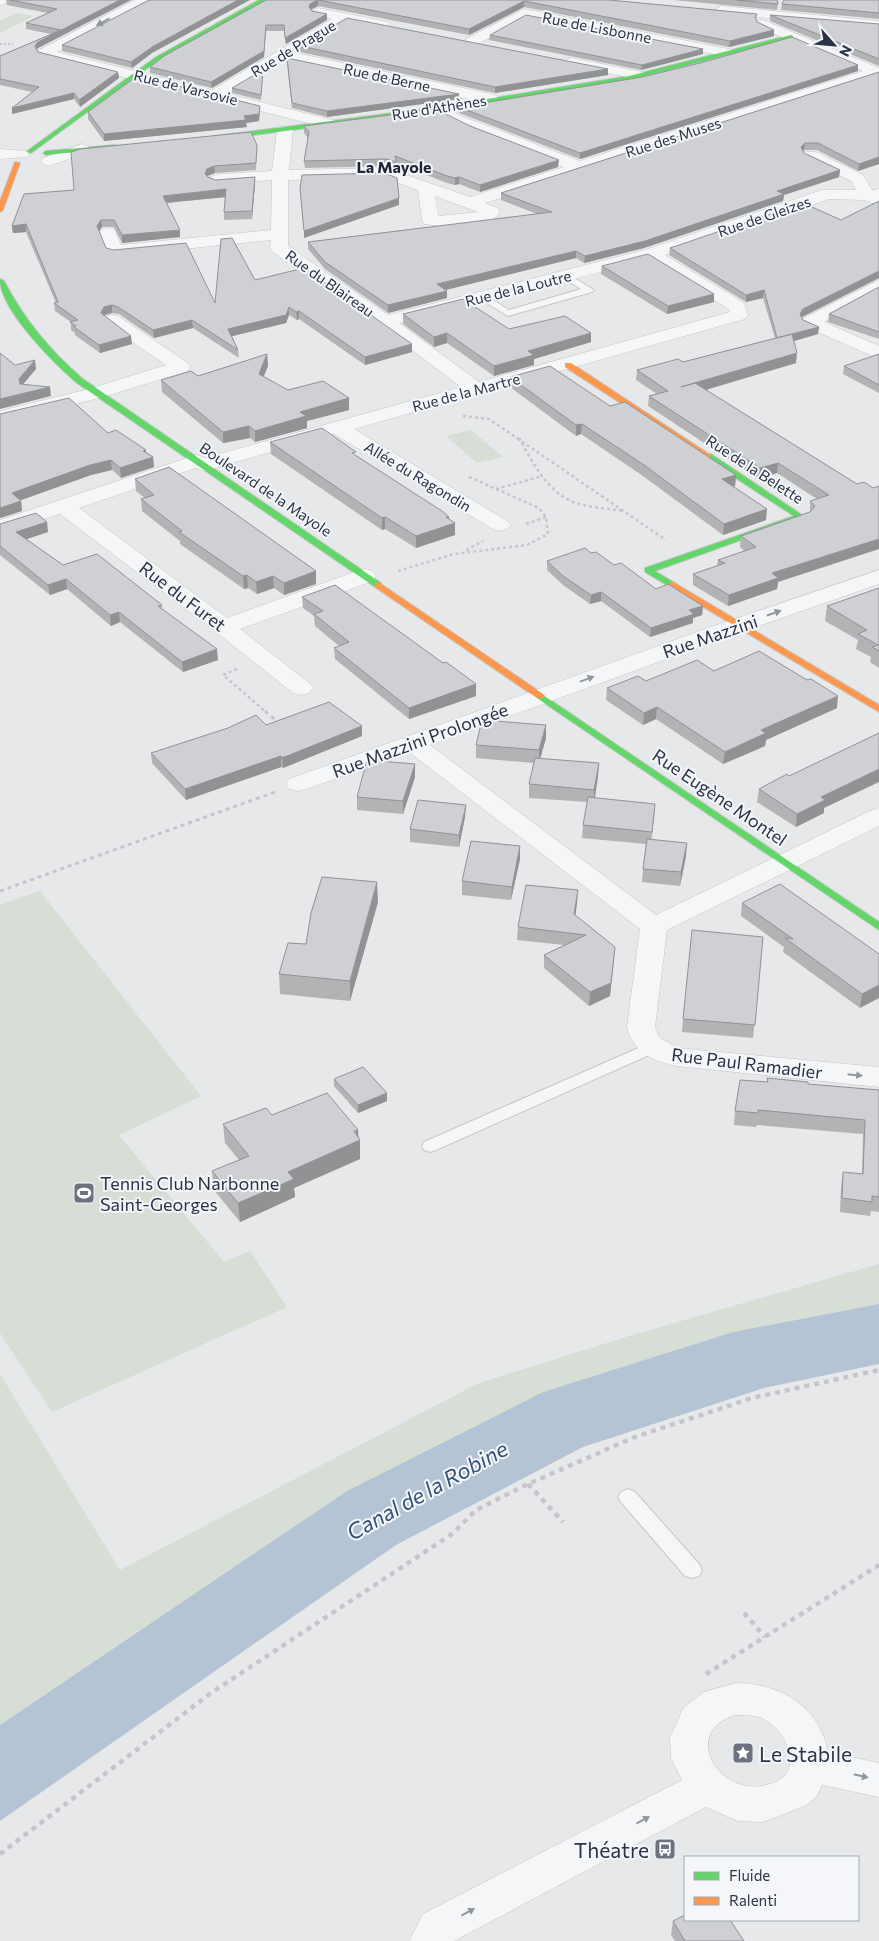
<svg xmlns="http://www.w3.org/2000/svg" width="879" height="1941" font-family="Commissioner,sans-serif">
<rect width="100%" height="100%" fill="#e6e8ea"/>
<path fill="#d6ded6" d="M17 13 34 16 0 33V21Z
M471 430 503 457 477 463 446 436Z
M40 891 201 1096 119 1135 224 1262 250 1251 287 1307 52 1412 0 1333V905Z
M879 1264V1304L733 1332 543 1392 347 1491 0 1725V1374L120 1570 479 1383 629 1336Z"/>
<path fill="#b4c4d5" d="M879 1304V1364L764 1388 583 1447 396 1545 0 1821V1725L347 1491 543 1392 733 1332Z"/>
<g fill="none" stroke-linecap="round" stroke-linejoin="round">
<g stroke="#c4c6c8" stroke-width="2">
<path id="lane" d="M566 273 594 290 592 292 508 316 477 297 479 295H485L509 310 581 289 563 278 561 276Z
M652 1042 658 1043 660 1047 658 1051 436 1150 430 1152 424 1150 422 1146 424 1142Z
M628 1489 635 1492 699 1564 702 1570 699 1576 692 1578 685 1576 621 1502 618 1497 621 1492Z"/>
</g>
<g stroke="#c4c6c8" stroke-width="1">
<path id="street" d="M0 0H9L7 3 0 5Z
M135 0H153L151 3 57 52 212 90 332 19 313 15 311 12 318 8 388 22 390 25 388 28 383 29 347 22 295 53 492 94 497 96 500 99 497 102 492 104 284 60 227 94 333 120 336 123 333 126 328 128 39 56 37 53 39 50Z
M721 6 879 21V29L716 13 714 10Z
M524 9 729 49 734 50 736 53 734 56 729 57 526 18 476 45H466L464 42 466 39Z
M763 20 879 68V77H876L485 203 498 208 500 212 493 220 487 221 441 226 424 224 422 220 418 190 384 178 288 180V246L388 315 645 250 822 190H856L851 181 804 158 802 155 804 152H816L863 175 872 190 879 189V203L875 204 864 200 829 199 665 255 744 303 748 315 745 319 354 429 507 521 511 525 507 529 500 531 493 529 334 434 204 471 196 468 79 508 227 618 357 571 365 569 373 571 376 576 373 581 240 629 309 683 313 688 309 693 301 695 293 693 216 632 60 514 0 533V520L190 457 197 455 205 458 461 387 379 325 273 252 270 248 271 240 114 256 108 255 99 233 102 229 108 228 114 229 121 245 271 230 272 180 219 184 213 182 211 179 213 176 219 174 272 171 277 130 279 127H291L293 130 289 170 386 168 470 197 564 167C542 158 440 123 430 109L433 106H443L461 116 580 161 863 71 758 27 756 24 758 21ZM435 196 478 212 438 216ZM648 260 729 309 730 312 479 382 399 323Z
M572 58 647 73 649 76 647 79 642 80 567 65 565 62 567 59Z
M82 144 88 146 90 149 88 152 49 166 43 164 41 161 43 158Z
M0 149 27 151 29 154 27 157 0 159Z
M879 280V292L824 322 879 346V359L804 326 801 322 804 318Z
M112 315 118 316 188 363 190 367 188 371 103 397 0 423V411L89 389 166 365 106 324 103 320 106 316Z
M879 570V584L727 637 430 745 656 915 870 811 879 808V826L667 930 655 1027 659 1037 677 1048 879 1067V1087L677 1066C653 1061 633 1053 627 1027L640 929 409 752 307 789 298 791 289 789 286 784 289 779 711 627Z
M736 1683C779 1683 820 1706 828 1752L879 1763V1797L822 1785 816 1797 805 1806 763 1822 738 1821 706 1807 454 1941H409L423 1914 682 1780 671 1758 670 1737 684 1707 704 1692ZM736 1715C744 1715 755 1715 762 1718 786 1729 806 1771 773 1783 720 1803 678 1731 736 1715Z"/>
</g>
<g stroke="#c4c6c8" stroke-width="2">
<path id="fast" d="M259 0H266L160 59 31 153 26 152 156 57Z
M791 35 793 36V38L629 80 438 111 215 140 212 138 215 136 438 107 629 76Z
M115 145 117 146V148L46 155 43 153 46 151Z
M0 279 4 281C24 319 50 351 83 379L381 583V587H375L77 383C54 363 0 310 0 279Z
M705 454H711L805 517 655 571 678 585 673 588 670 587 645 572V568L794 516 705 458Z
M540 693 879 922V930L537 698 535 696Z"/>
</g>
<g stroke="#c4c6c8" stroke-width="2">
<path id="slow" d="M15 162 20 163 3 210 0 212V201Z
M565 363H571L712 456 708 458H705L565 367Z
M378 582 543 694 545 696 543 698H537L375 587V583Z
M673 582 879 705V712L670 587V583Z"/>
</g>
<path stroke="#c5c6ca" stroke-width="2" stroke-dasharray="2 2" stroke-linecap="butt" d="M0 44H13"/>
<path stroke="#c5c6ca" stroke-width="2.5" stroke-dasharray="3 3" stroke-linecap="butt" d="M463 416 489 419 666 540
M519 438C532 462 547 491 573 502 589 508 607 508 623 511
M496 489 543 476
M526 524 546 517
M466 550 483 541
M398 571 454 554 527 545 548 534 546 517 539 508 467 476
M237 669 223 675 266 712"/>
<path stroke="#c5c6ca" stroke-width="3" stroke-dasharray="4 4" stroke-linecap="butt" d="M265 711 279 723
M0 891 275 792"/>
<path stroke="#c5c6ca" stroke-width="4.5" stroke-dasharray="5 5" stroke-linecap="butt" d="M528 1484 563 1522
M744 1613 765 1637
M706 1674 879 1565
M0 1854 211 1693 452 1534 476 1510 528 1484 635 1437 752 1398 879 1370"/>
<use href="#lane" fill="#f5f6f7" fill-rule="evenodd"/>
<use href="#street" fill="#f5f6f7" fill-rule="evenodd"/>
<use href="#fast" fill="#63d668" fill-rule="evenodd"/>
<use href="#slow" fill="#ff974d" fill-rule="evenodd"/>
</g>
<path fill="#b1b3b5" d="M6 0H131L38 48 37 50 38 52 118 72 119 78 80 107 74 99 12 114V108L32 92 0 85V56L51 34 26 29V23L48 13 7 5Z
M266 0H609L757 14 756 20 757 22 774 30V36L729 47 524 7 469 35 318 6 311 10 312 11 327 14V20L286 44 284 31H266L264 57 212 88 150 73V67Z
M673 0H777L778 4 777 10Z
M879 0V19L781 10 782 4Z
M770 15 879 24V66L770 21Z
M490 35 703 49V54L641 70 489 40Z
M62 45 152 53 132 68 62 51Z
M300 46 608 69V75L495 93 300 52Z
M287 63 459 99 327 117 292 108Z
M858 71 580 159 459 113V107Z
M879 72V164L858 171 817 150H804L803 151 804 153 840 170 839 177 784 195 783 201 644 248 584 263 576 258 445 290 447 291V298L388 313 325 269 308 249V242L537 214 501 200V193Z
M263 75 261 100 232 93V88Z
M260 106 259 121 246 123 247 127 104 141 88 119V112Z
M304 126H470L558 167 480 192 459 184 455 185 447 183 396 163V169L386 166 305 168 304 161 308 138 304 133Z
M257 145 256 170 215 173 207 176 215 180 255 177V184L252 219 224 220V212L225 197 167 203 180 237 122 243 114 227H102L99 231 106 248 215 303 255 280 412 352 365 365 299 319 297 320 289 315 286 323 232 336 238 350 239 358 193 328 154 338 119 314 112 313 104 315V316L132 344 100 353 75 335V333L71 330V322L55 311 54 303H56L26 232 13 233 12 226 74 190Z
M879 201V278L802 317V318L803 320 819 327 818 334 794 341 796 363 706 390 857 484 778 582 777 589 728 606 693 585V574L717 566 718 560 745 551 740 547 741 536 810 512V501L817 499 777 473 759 479 648 406 649 396 657 394 636 380 637 370 683 362 775 338 763 298 746 302 669 255 670 248 841 220Z
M602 266 714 302 667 314 601 274Z
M879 287V339L828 322 829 314Z
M403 314 509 329 591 333V342L534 359V365L494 376 447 343 434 347 403 324Z
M267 354 268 366 263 377 288 390 349 398V410L307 421V428L255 442 250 438 223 443 162 392 161 380 198 376Z
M879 354V393L843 374 844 366Z
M510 377 610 406 736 475 735 486H733L766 520 723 535 643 476 581 434 576 436 510 387Z
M0 414 108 433 146 452 153 457 154 467 121 478 112 470 91 475 21 500 22 511 0 518Z
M270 442 357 456 449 519 455 535 416 548 400 538 385 529 382 530 271 454Z
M135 479 316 571V584L284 595 274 588 257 594 248 588 244 589 180 544V541L142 511 141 499 145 498 136 491Z
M0 524 48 532 26 539 63 565 162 605V609L218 660 183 672 120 622 111 626 67 589 50 595 0 555Z
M591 553 614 565 656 589 703 606 702 615 693 618V623L650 637 601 601 590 604 563 585 547 570V561Z
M879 588V668L870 662 871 657 856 649 858 640 825 621 827 606Z
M302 597 476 696 409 719 335 659 334 648 339 646 315 626 314 616 303 608Z
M714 671 837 708 766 740 765 746 723 764 656 719 643 725 606 700 607 688 646 681Z
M266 725 362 726V736L283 768 281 767 186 800 152 763 151 753Z
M546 725V738L540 758 598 776 595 797 654 817 651 840 686 856 680 886 642 882 643 869 646 844 582 838 583 825 587 802 529 798V784L534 763 476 758V745Z
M415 777 403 814 357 810V797Z
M759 789 824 808V813L796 827 757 802Z
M465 817 459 847 410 842V829Z
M520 859 511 900 462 895V881Z
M378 902 350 1001 280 994 279 974 306 944Z
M577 903 575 915 614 960 610 996 589 1006 544 968V955L564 945 517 940 518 927Z
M742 903 879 954 860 1008 783 952 784 947 741 916Z
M763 937 753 1038 682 1032 683 1019Z
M767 1078 808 1084 879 1090V1212L871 1211 870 1216 840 1212 841 1187 843 1172 862 1174 863 1134 757 1125 756 1127 734 1125 735 1111 767 1082Z
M334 1079 387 1101 358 1113 334 1086Z
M272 1115 359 1138 360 1140V1159L294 1188 295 1197 240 1222 214 1190 212 1171 239 1160 225 1143 223 1124Z
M673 1921 744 1941H675L671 1935Z"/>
<path fill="#909294" d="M120 0H131L38 48 35 52V46L38 42Z
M238 0H250L152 53 132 68 131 62 152 47Z
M318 0V6L310 10 309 7 310 4Z
M524 1V7L469 35V29Z
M327 14V20L286 44 285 38Z
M266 25 264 57 212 88 211 82Z
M774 30V36L729 47 730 41Z
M703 49V54L641 70 642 65Z
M858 65V71L580 159V153Z
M608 69V75L495 93V87Z
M118 72 119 78 80 107 79 100Z
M74 93V99L12 114V108Z
M459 94V99L327 117V111Z
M260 106 259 121 246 123 247 127 104 141V134L244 116Z
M805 143 804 150 800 154 801 147Z
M879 157V164L858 171 859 164Z
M559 160 558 167 480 192V185Z
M214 166 215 173 207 176 205 181V174L207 169Z
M840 170 839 177 784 195 783 201 644 248 584 263 585 256 777 191Z
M255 177V184L252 219V211Z
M459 177V184L455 185V178Z
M226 189V197L164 203 163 196Z
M399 198V205L304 238V231Z
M101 220 102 227 97 234V226Z
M26 224V232L13 233 12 226Z
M180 230V237L122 243V235Z
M576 251V258L437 292V284Z
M879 271V278L802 317 799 322 800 314 803 309Z
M764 290 763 298 746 302V295Z
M447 291V298L388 313V305Z
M714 294V302L667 314 668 306Z
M112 305V313L104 315 102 321 101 313 104 307Z
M289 307V315L286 323 229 337 228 329Z
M299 311V319L297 320 296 312Z
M192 320 193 328 154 338 153 330Z
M819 327 818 334 777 346 778 339Z
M447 333V343L434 347V337Z
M591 333V342L534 359V365L494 376V366L528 351Z
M131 336 132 344 100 353 99 345Z
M412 344V352L365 365V357Z
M797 353 796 363 681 397V387Z
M267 354 268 366 260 386 259 374Z
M35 360 36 369 20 388 19 379Z
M50 387 51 396 0 409V399Z
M349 398V410L307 421V428L255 442V431L300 412Z
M582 424 581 434 576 436V425Z
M249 426 250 438 223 443V432Z
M146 450V459L153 457 154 467 121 478 120 468 143 451Z
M111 460 112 470 91 475 13 503 12 493 90 465Z
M778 463 777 473 759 479 760 468Z
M736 475 735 486 721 490 722 479Z
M21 501 22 511 0 518V508Z
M767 509 766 520 723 535 724 524Z
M385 517V529L382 530V518Z
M446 517H449V525L455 523V535L416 548V536Z
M47 522 48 532 18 542 16 532Z
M879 539V549L778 582 777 589 728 606 729 595 772 573Z
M316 571V584L284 595V583Z
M247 575 248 588 244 589 243 576Z
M273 576 274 588 257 594 256 582Z
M66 579 67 589 50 595 48 585Z
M601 592V601L590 604 591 595Z
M703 606 702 615 693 618V623L650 637 651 628 689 610Z
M119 612 120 622 111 626 110 615Z
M217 649 218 660 183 672 182 662Z
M476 684V696L409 719V708Z
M838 696 837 708 766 740 765 746 723 764 725 752 761 730Z
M657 707 656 719 643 725 644 713Z
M546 725V738L539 763V750Z
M362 726V736L283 768 282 758Z
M281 756V767L186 800 185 789Z
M599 763 598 776 594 803V790Z
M415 764V777L403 814V801Z
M879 769V782L824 808V813L796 827 797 814 821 797Z
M655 804 654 817 651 845 652 832Z
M466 805 465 817 459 847V835Z
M687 843 686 856 680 886 681 872Z
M520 846V859L511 900 512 887Z
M377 882 378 902 350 1001V981Z
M578 890 577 903 574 927V914Z
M615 947 610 996 589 1006 590 992Z
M879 985V998L860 1008 862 994Z
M387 1093V1101L358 1113V1105Z
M358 1130 359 1141 360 1140V1159L294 1188 295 1197 240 1222 238 1203 288 1172Z"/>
<path fill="#ced0d3" stroke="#909294" d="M10 0H120L38 42 35 46 38 52 118 72 79 100 74 93 12 108 39 87 0 79V56L61 30 26 23 57 9Z
M149 0H238L152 47 131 62 62 45Z
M266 0H609L757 14 755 17 757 22 774 30 730 41 524 1 469 29 318 0 310 4 309 7 312 11 327 14 285 38 284 25H266L264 51 211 82 150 67 164 56Z
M737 0H777L778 4Z
M784 0H879V13L782 4Z
M526 15 703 49 642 65 490 35Z
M770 15 879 24V59Z
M347 18 608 69 495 87 300 46Z
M792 37 858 65 580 153 459 107 642 77 700 63Z
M287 58 459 94 327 111 292 103Z
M263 70 261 95 232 88Z
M879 72V157L859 164 818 143H805L801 147 804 153 840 170 777 191 784 194 645 241 585 256 576 251 437 284 447 291 388 305 325 262 308 242 552 212 501 193Z
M137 76 260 106 259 114 244 116 246 120 104 134 88 112Z
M436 109 470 126 559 160 480 185 459 177 455 178 447 176 395 156 396 162 386 159 304 161 309 132 304 126Z
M251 132 257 145 256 163 214 166 207 169 205 174 208 177 215 180 255 177 252 211 224 212 226 189 163 196 180 230 122 235 114 220H101L97 226 106 248 114 250 186 243 215 303 221 239 232 238 255 280 304 268 412 344 365 357 299 311 296 312 289 307 286 315 228 329 238 350 192 320 153 330 118 307 112 305 104 307 101 313 131 336 99 345 74 327 76 326 70 322 78 320 54 303 58 302 26 224 12 226 24 194 74 190 71 152 80 149Z
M384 173 397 178 399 198 304 231 300 189 302 175Z
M879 201V271L803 309 800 314 803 320 819 327 792 334 777 338 764 290 746 295 670 248 803 203 841 220Z
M648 254 714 294 668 306 602 266Z
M879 287V332L829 314Z
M463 299 509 329 565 316 591 333 528 351 534 355 494 366 447 333 434 337 403 314Z
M792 334 797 353 681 387 695 383 857 484 864 482 873 488 879 486V539L772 573 778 578 729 595 693 574 725 563 718 560 756 547 741 536 810 512 815 506 810 501 829 495 778 463 760 468 649 396 668 391 637 370 678 359 683 362Z
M0 353 15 365 35 360 19 379 20 384 50 387 0 399Z
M267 354 259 374 288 390 323 381 349 398 300 412 306 416 255 431 249 426 223 432 161 380 191 371 198 376Z
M879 354V385L844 366Z
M550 366 610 406 625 402 736 475 722 479 767 509 724 524 644 465 582 424 576 425 510 377Z
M69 398 108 433 116 430 146 450 143 451 153 457 120 468 111 460 90 465 12 493 21 501 0 508V414Z
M322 428 356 452 352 453 442 511 449 517H446L455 523 416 536 400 526 385 517 382 518 270 442Z
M169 467 316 571 284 583 273 576 256 582 247 575 243 576 179 532 182 531 141 499 154 495 135 479Z
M36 513 47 522 16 532 63 565 97 554 162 605 158 606 217 649 182 662 119 612 110 615 66 579 48 585 0 546V524Z
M585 548 591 553 596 552 614 565 621 563 656 589 668 584 703 606 689 610 694 614 651 628 601 592 591 595 563 576 547 561Z
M335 585 443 663 446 662 476 684 409 708 334 648 349 642 314 614 323 611 302 597Z
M879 588V651L872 647 878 645 858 634 867 630 827 606Z
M759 651 807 680 811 679 838 696 761 730 766 733 725 752 657 707 644 713 607 688 638 676 646 681 697 660 714 671Z
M329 702 362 726 282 758 281 756 185 789 151 753 228 728 256 715 266 725Z
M482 720 546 725 539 750 476 745Z
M879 733V769L821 797 825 800 797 814 759 789 787 774 789 776Z
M535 758 599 763 594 790 529 784Z
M367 760 415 764 403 801 357 797Z
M588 797 655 804 652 832 583 825Z
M418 800 466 805 459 835 410 829Z
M647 839 687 843 681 872 643 869Z
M471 841 520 846 512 887 462 881Z
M322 877 377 882 350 981 279 974 288 943 306 944 311 913Z
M780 884 879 954V985L862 994 785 938 793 939 742 903Z
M526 885 578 890 574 914 615 947 611 983 590 992 544 955 586 935 518 927Z
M692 930 763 937 755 1025 683 1019Z
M363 1067 387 1093 358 1105 334 1079Z
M767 1078 808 1082V1084L879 1090V1197L872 1196V1202L842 1198 843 1172 863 1174 865 1120 758 1110V1113L735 1111 740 1080 768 1082Z
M327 1093 358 1130 354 1131 360 1140 288 1172 294 1179 238 1203 212 1171 249 1156 223 1124 266 1108 272 1115Z
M685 1915V1920H730L744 1941H685L673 1921Z"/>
<defs><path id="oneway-solid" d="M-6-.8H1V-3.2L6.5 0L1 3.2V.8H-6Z" transform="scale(1.25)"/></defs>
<g fill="#90959e">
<use href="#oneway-solid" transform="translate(103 22) rotate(152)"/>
<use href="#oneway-solid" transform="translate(774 613) rotate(-19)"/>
<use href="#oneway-solid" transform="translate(587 679) rotate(-20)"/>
<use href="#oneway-solid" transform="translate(855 1075) rotate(6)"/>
<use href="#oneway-solid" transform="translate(861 1776) rotate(13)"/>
<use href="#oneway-solid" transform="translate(643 1820) rotate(-28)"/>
<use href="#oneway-solid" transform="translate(468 1912) rotate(-28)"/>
</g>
<defs>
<g id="stadium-square" transform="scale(1.125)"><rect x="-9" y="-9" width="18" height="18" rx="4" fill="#6c737f" stroke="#f4f6f9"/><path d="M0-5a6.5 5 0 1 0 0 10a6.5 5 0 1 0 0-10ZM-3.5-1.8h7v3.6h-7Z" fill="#fff"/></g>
<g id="sight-square" transform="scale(1.125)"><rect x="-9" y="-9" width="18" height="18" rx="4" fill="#6c737f" stroke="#f4f6f9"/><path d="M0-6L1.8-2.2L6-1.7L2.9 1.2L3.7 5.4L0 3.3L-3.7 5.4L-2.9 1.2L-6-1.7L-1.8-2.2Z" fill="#fff"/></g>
<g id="bus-square" transform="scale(1.125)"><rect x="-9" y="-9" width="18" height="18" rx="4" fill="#6c737f" stroke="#f4f6f9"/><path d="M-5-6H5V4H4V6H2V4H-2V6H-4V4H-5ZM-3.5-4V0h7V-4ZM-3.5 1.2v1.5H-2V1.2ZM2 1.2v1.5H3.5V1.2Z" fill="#fff"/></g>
</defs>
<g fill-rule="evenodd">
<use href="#stadium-square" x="84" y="1193"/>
<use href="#sight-square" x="743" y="1753"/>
<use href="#bus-square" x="665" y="1849"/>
</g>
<g text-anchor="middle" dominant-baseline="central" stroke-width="4" stroke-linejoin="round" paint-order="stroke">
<g font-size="15" fill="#2b3445" stroke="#f4f6f9">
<text transform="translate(597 27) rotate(11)">Rue de Lisbonne</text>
<text transform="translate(293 48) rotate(-31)">Rue de Prague</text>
<text transform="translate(387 77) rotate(12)">Rue de Berne</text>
<text transform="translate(186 87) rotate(14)">Rue de Varsovie</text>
<text transform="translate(439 107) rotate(-9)">Rue d'Athènes</text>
<text transform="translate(673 137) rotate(-18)">Rue des Muses</text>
<text transform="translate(764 216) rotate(-19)">Rue de Gleizes</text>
<text transform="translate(330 283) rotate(35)">Rue du Blaireau</text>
<text transform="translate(518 288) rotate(-14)">Rue de la Loutre</text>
<text transform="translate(466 392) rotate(-15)">Rue de la Martre</text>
<text transform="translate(755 469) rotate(33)">Rue de la Belette</text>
<text transform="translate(418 476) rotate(31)">Allée du Ragondin</text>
<text transform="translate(266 489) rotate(34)">Boulevard de la Mayole</text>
</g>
<g font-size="16" font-weight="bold" fill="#1d2536" stroke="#f4f6f9">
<text x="394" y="166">La Mayole</text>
</g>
<g font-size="18" fill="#2b3445" stroke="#f4f6f9">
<text transform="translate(183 596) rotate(37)">Rue du Furet</text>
<text transform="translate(710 636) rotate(-19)">Rue Mazzini</text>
<text transform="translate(420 740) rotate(-20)">Rue Mazzini Prolongée</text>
<text transform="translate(720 797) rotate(34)">Rue Eugène Montel</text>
<text transform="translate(747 1063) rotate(7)">Rue Paul Ramadier</text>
</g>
<g font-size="18" fill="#2b3445" stroke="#f4f6f9" text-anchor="start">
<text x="100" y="1183">Tennis Club Narbonne<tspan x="100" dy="21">Saint-Georges</tspan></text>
</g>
<g font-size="21" fill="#2b3445" stroke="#f4f6f9" text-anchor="start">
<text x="759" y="1753">Le Stabile</text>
<text x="649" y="1849" text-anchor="end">Théatre</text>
</g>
<g font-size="22" font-style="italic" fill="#34527a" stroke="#f4f6f9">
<text transform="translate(427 1490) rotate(-29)">Canal de la Robine</text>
</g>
</g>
<rect x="684" y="1856" width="175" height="65" fill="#f4f6f9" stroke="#a4a8b1"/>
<rect x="694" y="1872" width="25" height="8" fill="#63d668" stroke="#a4a8b1"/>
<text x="729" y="1881" font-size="15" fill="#2b3445">Fluide</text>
<rect x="694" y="1897" width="25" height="8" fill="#ff974d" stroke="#a4a8b1"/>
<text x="729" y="1906" font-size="15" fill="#2b3445">Ralenti</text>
<g transform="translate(834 45) rotate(117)" stroke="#f4f6f9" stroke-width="4" paint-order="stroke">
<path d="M0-4L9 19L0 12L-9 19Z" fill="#2b3445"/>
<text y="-8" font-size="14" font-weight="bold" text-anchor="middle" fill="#2b3445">N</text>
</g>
</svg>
